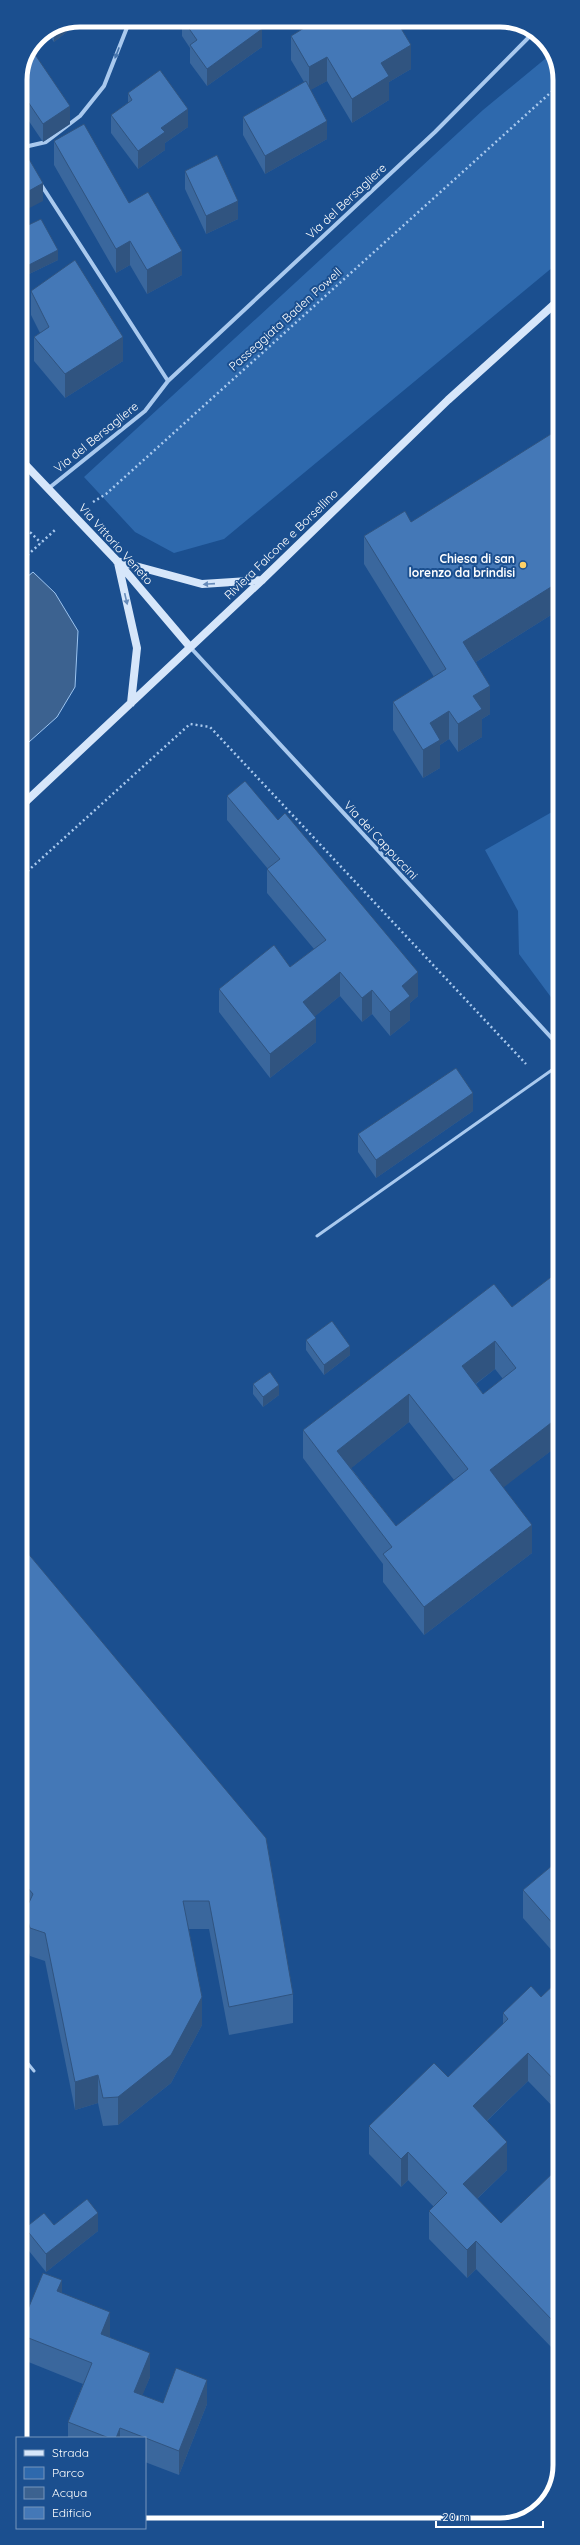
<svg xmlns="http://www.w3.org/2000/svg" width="580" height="2545" font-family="Quicksand,sans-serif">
<rect width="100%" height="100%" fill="#1b4f8f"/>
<path fill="#2e69ad" d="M551 54 559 68V262L224 539 174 553 135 532 84 477 483 110Z
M559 808V1008L519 954 518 911 485 850Z"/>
<path fill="#3c6290" stroke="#9cc4f0" d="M33 572 55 593 78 631 75 687 57 717 20 750V583Z"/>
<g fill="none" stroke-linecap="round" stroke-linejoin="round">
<path stroke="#a9c9ee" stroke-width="2.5" stroke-dasharray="2 3" stroke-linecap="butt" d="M93 502 106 494 559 85
M20 531 31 533 41 543
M20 562 55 530
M20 878 190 724 210 727 526 1064"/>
<path stroke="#a9c9ee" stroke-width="3" d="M317 1236 559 1065
M21 2055 34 2071"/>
<path stroke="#a9c9ee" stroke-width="4" d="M20 148 46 142 80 116 104 86 128 25 135 20
M40 183 168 381
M49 488 145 411 168 381 435 132 534 32
M190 647 559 1046"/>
<path stroke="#d6e6fa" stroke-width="8" d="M20 459 117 561 190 647
M117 561 202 584 262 580
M118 563 137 648 131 703
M20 807 262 580 448 400 559 300"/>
</g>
<path fill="#3a679d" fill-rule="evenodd" d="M182 20H256L262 47 207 86 190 63V48L182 36Z
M73 23V27L54 42 47 33Z
M351 28 411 69 389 82V100L352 123 327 81 310 90 327 139 265 174 243 135V117L304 82 291 60V36Z
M20 79 70 124 43 142 20 108Z
M128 93 188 127 165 143V150L138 169 111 133V115L128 103Z
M54 141 129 203 182 275 147 294 130 265 116 273 54 165Z
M185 171 238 219 206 234 185 189Z
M20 229 58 260 23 277 20 271Z
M31 291 123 361 65 398 34 361V337L40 333 31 315Z
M411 522 559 610 476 662 490 714 482 719V737L458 752 449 739 440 745V768L423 778 393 730V702L434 677 364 564V536Z
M227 796 418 996 410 1003V1020L390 1036 372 1014 362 1022 340 996 315 1016 316 1042 270 1078 219 1012V989L290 967 314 949 267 893V869H268L227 820Z
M473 1111 376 1178 358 1152V1134Z
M559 1271 560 1444 503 1487 532 1553 424 1635 383 1582V1564L303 1458V1430L512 1307ZM495 1369 503 1379 483 1394 476 1384ZM409 1422 454 1480 396 1526 351 1468Z
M306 1340 350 1355 324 1375 306 1350Z
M253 1384 279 1395 263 1407 253 1394Z
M21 1545 293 1994V2023L229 2035 209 1929H189L202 2025 171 2083 118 2125 103 2126 98 2103 75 2110 45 1961 30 1956 25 1939V1913L21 1908Z
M560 1859 555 1954 523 1918V1890Z
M560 1979V2114L528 2081 487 2121 507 2170 477 2199 501 2223 560 2171V2342L553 2349 476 2269 467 2278 429 2239V2211L434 2207 408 2180 401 2187 369 2154V2126L448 2077 503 2024V2013L541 1997Z
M54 2225 98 2231 46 2272 25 2246V2228Z
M62 2293 110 2336V2337L150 2377 142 2395 163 2403 207 2404 179 2475 145 2462V2438H68V2422L83 2384 21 2359V2326Z"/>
<path fill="#305480" d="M73 23V27L54 42V30Z
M262 29V47L207 86V69Z
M411 45V69L389 82V100L352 123V99L381 63Z
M327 57V81L309 91V67Z
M70 106V124L43 142V124Z
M188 109V127L165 143V150L138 169V151L161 128Z
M327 121V139L265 174V156Z
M43 183V201L20 213V196Z
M238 201V219L206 234V216Z
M130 241V265L116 273V249Z
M58 250V260L23 277V268Z
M182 251V275L147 294V270Z
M123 337V361L65 398V374Z
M559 582V610L463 670V642Z
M490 686V714L482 719V737L458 752V724L473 696Z
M449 711V739L440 745V768L423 778V750L430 723Z
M340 972V996L303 1026V1002Z
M418 972V996L410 1003V1020L390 1036V1012L402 986Z
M372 990V1014L362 1022V998Z
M316 1018V1042L270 1078V1054Z
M473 1093V1111L376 1178V1160Z
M495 1341V1369L462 1394V1366Z
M350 1346V1355L324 1375V1365Z
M559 1355 560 1383 552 1361Z
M279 1385V1395L263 1407V1397Z
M409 1394V1422L339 1478 337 1451Z
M560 1416V1444L490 1498V1470Z
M532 1525V1553L424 1635V1607Z
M560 1922V1950L555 1954V1926Z
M202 1997V2025L171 2083 118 2125V2097Z
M528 2053V2081L473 2134V2106Z
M98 2075V2103L75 2110V2082Z
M507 2142V2170L463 2212V2184Z
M408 2152V2180L401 2187V2159Z
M98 2213V2231L46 2272V2254Z
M476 2241V2269L467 2278V2250Z
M62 2280V2304L57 2291Z
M110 2312V2336L101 2358V2334Z
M560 2314V2342L553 2349V2321Z
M150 2353V2377L134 2416V2392Z
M207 2380V2404L179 2475V2451Z
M120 2428V2438H116Z"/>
<path fill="#4478b7" stroke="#305480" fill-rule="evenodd" d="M183 20H256L262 29 207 69 190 45 197 40Z
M317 20H346L351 28 364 20H396L411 45 381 63 389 76 352 99 327 57 309 67 291 36Z
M32 50 70 106 43 124 20 90V79Z
M160 70 188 109 161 128 165 132 138 151 111 115 132 100 128 93Z
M306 81 327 121 265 156 243 117Z
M84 124 129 203 148 192 182 251 147 270 130 241 116 249 54 141Z
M22 147 43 183 20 196V148Z
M217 155 238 201 206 216 185 171Z
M41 219 58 250 23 268 20 262V229Z
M75 260 123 337 65 374 34 337 49 327 31 291Z
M559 429V582L463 642 490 686 473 696 482 709 458 724 449 711 430 723 440 740 423 750 393 702 446 669 364 536 405 511 411 522Z
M245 781 278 820 285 813 418 972 402 986 410 996 390 1012 372 990 362 998 340 972 303 1002 316 1018 270 1054 219 989 274 945 290 967 326 940 267 869 280 859 227 796Z
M456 1068 473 1093 376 1160 358 1134Z
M559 1271V1355L552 1361 559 1371 560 1416 490 1470 532 1525 424 1607 383 1554 392 1547 303 1430 494 1284 512 1307ZM495 1341 516 1368 483 1394 462 1366ZM409 1394 468 1469 396 1526 337 1451Z
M332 1321 350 1346 324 1365 306 1340Z
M270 1372 279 1385 263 1397 253 1384Z
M21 1545 266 1838 293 1994 229 2007 209 1901H183L202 1997 171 2055 118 2097 103 2098 98 2075 75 2082 45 1933 30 1928 25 1911 33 1894 21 1880Z
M560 1859V1922L555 1926 523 1890Z
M560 1979V2086L528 2053 473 2106 507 2142 463 2184 501 2223 557 2169 560 2171V2314L553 2321 476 2241 467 2250 429 2211 447 2193 408 2152 401 2159 369 2126 434 2063 448 2077 508 2019 503 2013 531 1986 541 1997Z
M87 2199 98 2213 46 2254 25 2228 44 2213 54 2225Z
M43 2273 62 2280 57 2291 110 2312 101 2334 150 2353 134 2392 163 2403 176 2368 207 2380 179 2451 120 2428 116 2438H109L68 2422 92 2363 21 2335V2326Z"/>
<defs><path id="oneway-solid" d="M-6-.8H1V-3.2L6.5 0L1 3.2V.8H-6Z"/></defs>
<use fill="#4674ac" href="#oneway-solid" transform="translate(117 53) rotate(111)"/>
<g fill="#668bba">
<use href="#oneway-solid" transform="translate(209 584) rotate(176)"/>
<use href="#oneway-solid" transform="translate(126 599) rotate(77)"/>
</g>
<circle fill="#ffd166" stroke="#1b4f8f" stroke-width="1.5" cx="523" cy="565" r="4"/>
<g text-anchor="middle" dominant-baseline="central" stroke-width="4" stroke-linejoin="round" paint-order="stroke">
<g font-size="12" fill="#fff" stroke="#1b4f8f">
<text transform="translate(346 201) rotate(-43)">Via del Bersagliere</text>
<text transform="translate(285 319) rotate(-42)">Passeggiata Baden Powell</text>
<text transform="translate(96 437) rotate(-39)">Via del Bersagliere</text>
<text transform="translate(116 544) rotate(48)">Via Vittorio Veneto</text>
<text transform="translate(281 544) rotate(-44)">Riviera Falcone e Borsellino</text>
<text transform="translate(381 840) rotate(47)">Via dei Cappuccini</text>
</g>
<g font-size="12" font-weight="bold" fill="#fff" stroke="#1b4f8f" text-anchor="end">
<text x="515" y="558">Chiesa di san<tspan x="515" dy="14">lorenzo da brindisi</tspan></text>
</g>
</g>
<path d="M0 0H580V2545H0ZM80 27H500A53 53 0 0 1 553 80V2465A53 53 0 0 1 500 2518H80A53 53 0 0 1 27 2465V80A53 53 0 0 1 80 27Z" fill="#1b4f8f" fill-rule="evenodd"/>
<path fill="none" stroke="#fff" stroke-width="5" d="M80 27H500A53 53 0 0 1 553 80V2465A53 53 0 0 1 500 2518H80A53 53 0 0 1 27 2465V80A53 53 0 0 1 80 27Z"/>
<rect x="16" y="2437" width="130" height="92" fill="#1b4f8f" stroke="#7695bc"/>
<rect x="24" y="2450" width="20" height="6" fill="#d6e6fa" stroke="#7695bc"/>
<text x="52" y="2457" font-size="12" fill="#ffffff">Strada</text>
<rect x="24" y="2467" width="20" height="12" fill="#2e69ad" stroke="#7695bc"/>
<text x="52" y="2477" font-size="12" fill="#ffffff">Parco</text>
<rect x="24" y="2487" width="20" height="12" fill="#3c6290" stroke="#7695bc"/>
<text x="52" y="2497" font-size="12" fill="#ffffff">Acqua</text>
<rect x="24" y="2507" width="20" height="12" fill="#4478b7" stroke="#7695bc"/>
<text x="52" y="2517" font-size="12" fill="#ffffff">Edificio</text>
<path d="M436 2521v6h107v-6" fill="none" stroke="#ffffff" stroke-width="2"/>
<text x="442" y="2521" font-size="12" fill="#ffffff" stroke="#1b4f8f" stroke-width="3" paint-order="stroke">20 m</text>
</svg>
